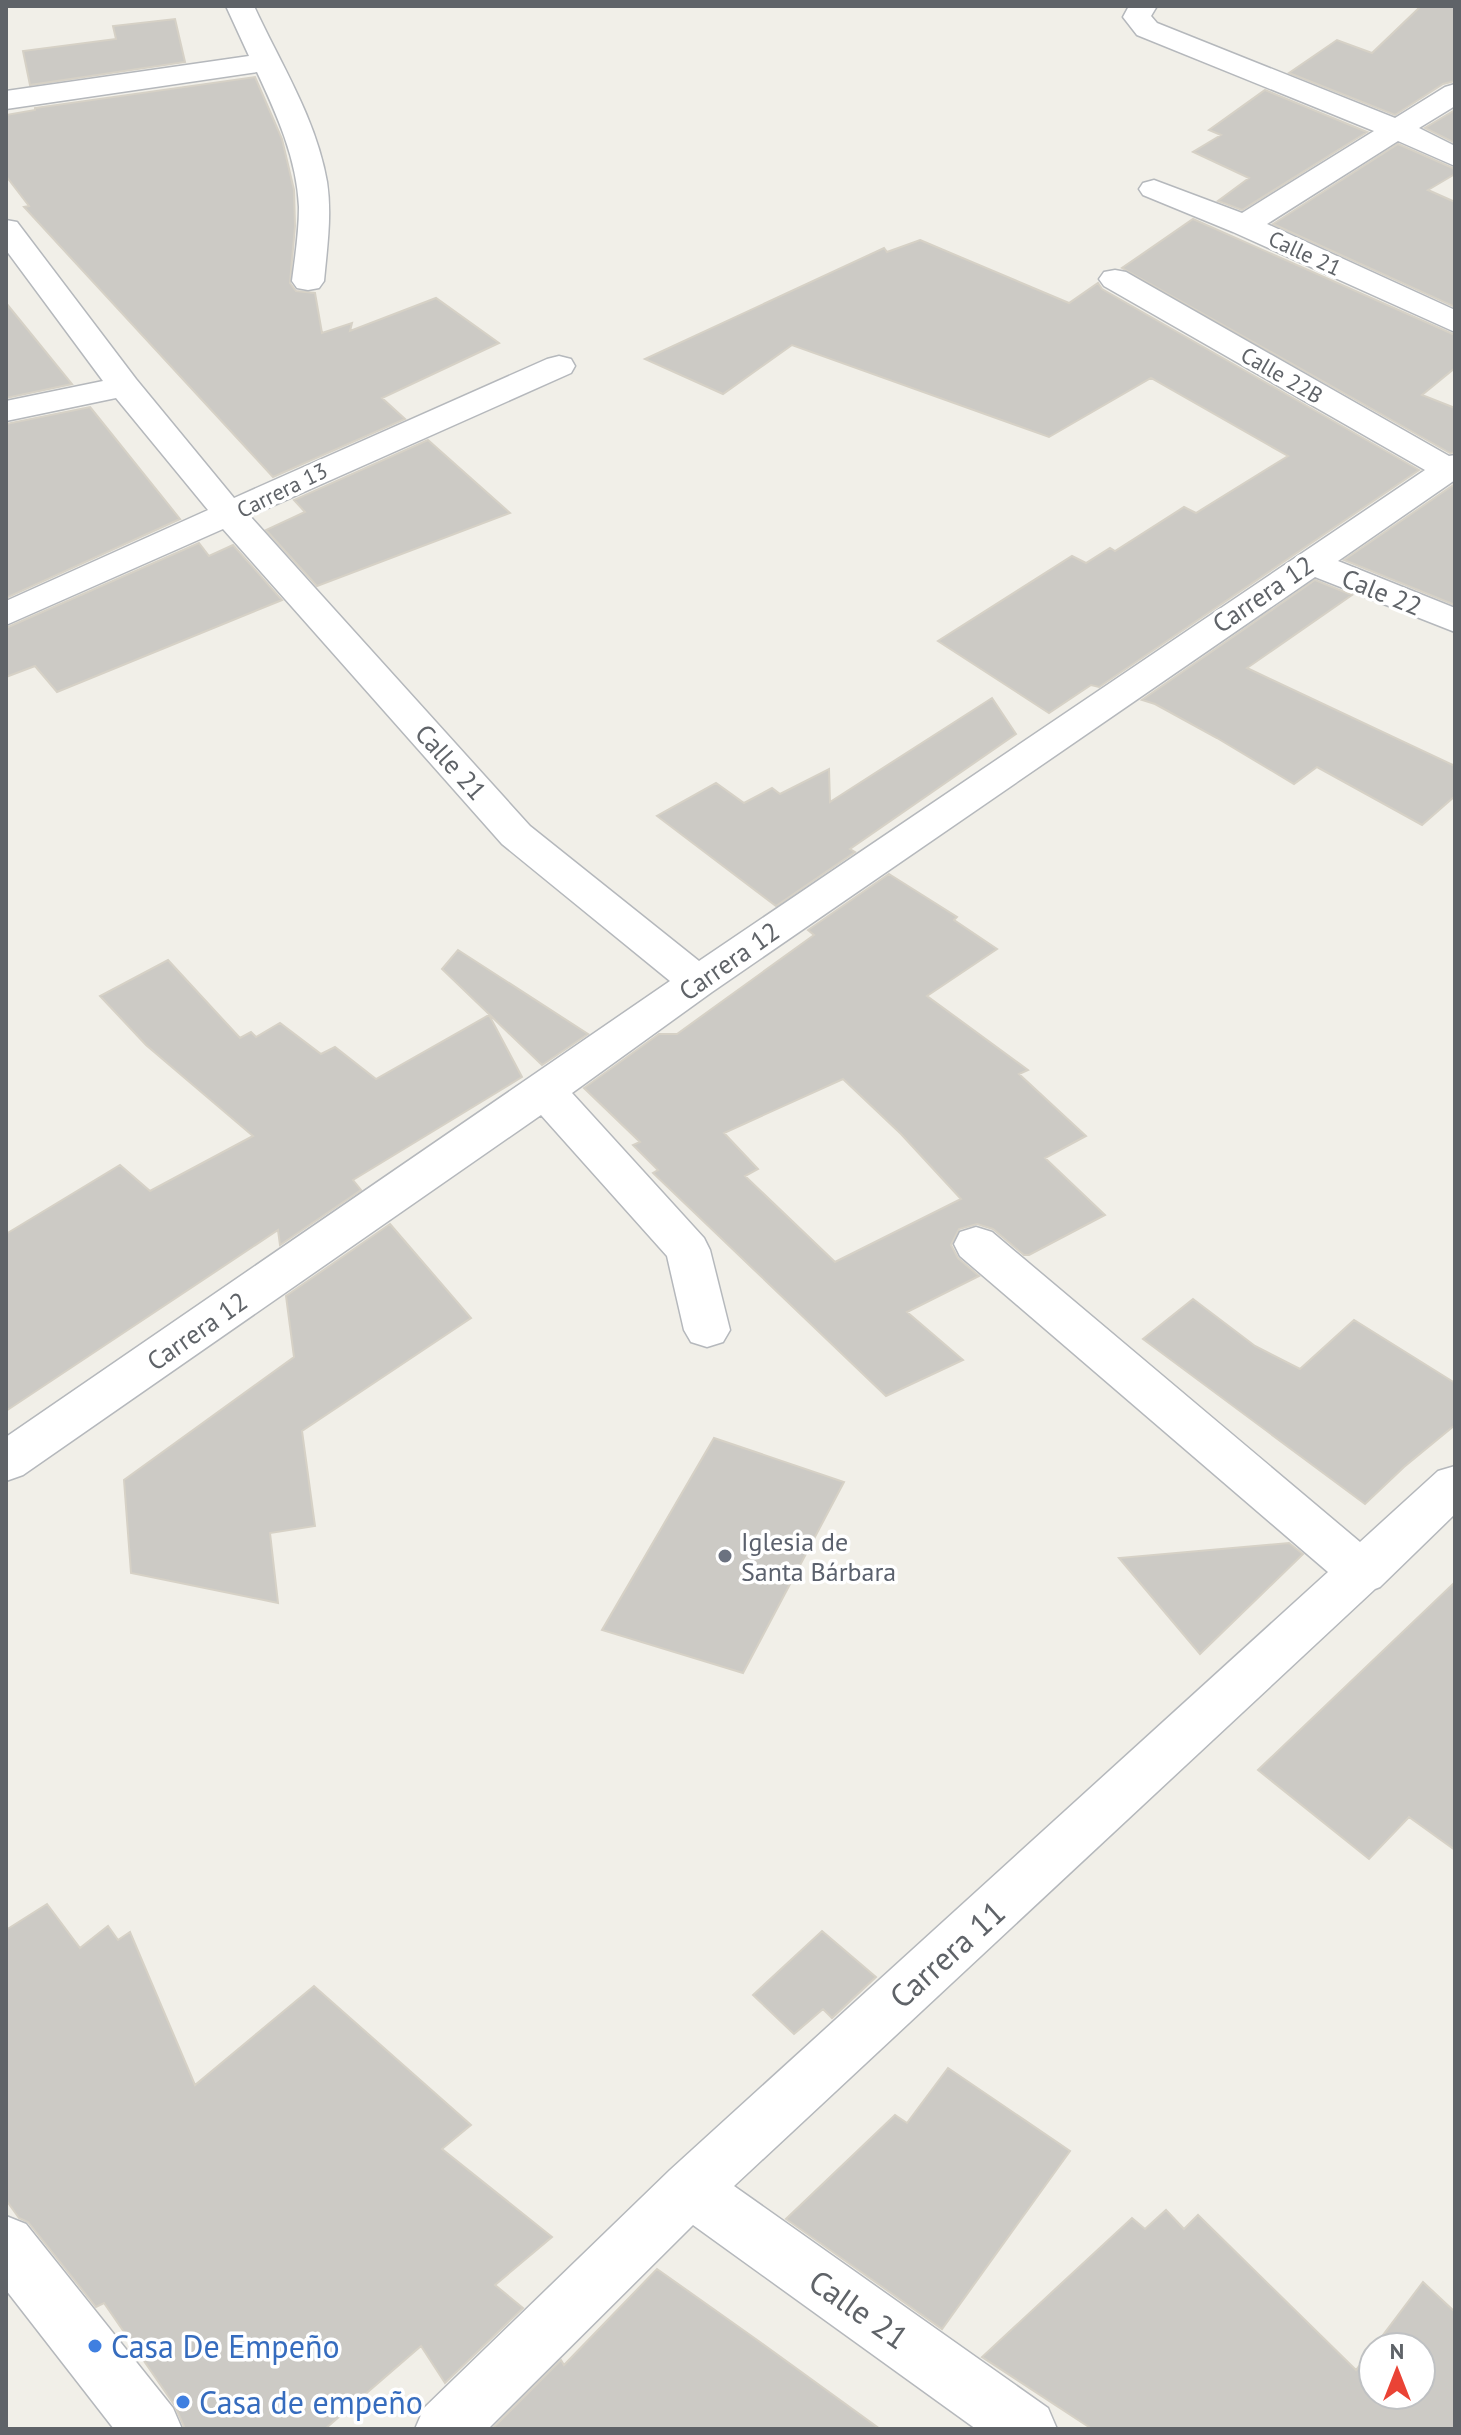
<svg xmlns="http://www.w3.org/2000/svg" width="1461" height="2435" font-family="'PT Sans',sans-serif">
<rect width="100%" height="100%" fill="#f1efe8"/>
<path fill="#cccac5" stroke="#d6d1c6" stroke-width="2" fill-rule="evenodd" d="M1421 6H1455V81L1443 84 1395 115 1289 73 1337 40 1372 53Z
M175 19 185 62 30 85 23 51 116 39 113 26Z
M255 77 282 139 294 190 295 226 290 283 296 291 315 293 322 333 352 323 350 331 436 298 499 343 382 398 405 419 273 477 24 207 29 206 6 176V115L35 110V108Z
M1265 90 1367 132 1242 210 1218 201 1249 178 1193 152 1221 135 1209 130Z
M1455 110V143L1425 128Z
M1398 144 1455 169V174L1428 190 1455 202V307L1273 224Z
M1193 219 1455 335V368L1422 395 1455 408V452L1450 453 1122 268Z
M920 240 1069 303 1098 283 1102 289 1419 470 1099 687 1091 685 1049 713 938 641 1072 556 1086 563 1110 548 1115 551 1184 507 1196 513 1288 456 1151 378 1049 437 792 345 723 394 645 359 884 248 887 252Z
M6 303 72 384 6 398Z
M90 407 180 519 6 598V424Z
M428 440 510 513 317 586 266 530 305 512 294 500Z
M1455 484V605L1344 560Z
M199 543 209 556 233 545 282 600 57 692 35 666 6 677V628Z
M1315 580 1352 595 1247 668 1455 766V796L1422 825 1317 767 1294 784 1217 738 1155 704 1142 700Z
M992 698 1016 734 850 849 855 852 776 906 657 816 716 783 744 803 772 788 780 794 829 769 830 802Z
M889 874 957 917 954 920 997 949 927 996 1028 1070 1019 1074 1086 1136 1045 1158 1105 1215 1029 1255H1024L993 1229 977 1224 959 1229 951 1245 958 1258 979 1276 907 1312 963 1360 886 1396 653 1173 658 1170 633 1145 640 1142 584 1088 659 1034H677L814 935 808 930ZM843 1079 901 1134 961 1199 835 1262 745 1176 758 1169 724 1133Z
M458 950 588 1034 542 1065 442 969Z
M168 960 240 1038 251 1032 256 1037 280 1023 321 1054 335 1047 376 1079 489 1015 522 1077 353 1180 361 1190 280 1245 278 1230 6 1411V1234L120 1165 150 1191 253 1136 146 1045 100 996Z
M390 1224 471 1318 302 1431 315 1526 270 1533 278 1603 131 1573 124 1480 294 1357 286 1296Z
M1193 1299 1255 1346 1300 1369 1354 1320 1455 1383V1425L1404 1467 1365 1504 1143 1339Z
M714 1438 844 1482 743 1673 602 1630Z
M1289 1543 1303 1554 1200 1654 1119 1558Z
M1455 1582V1850L1409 1817 1369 1859 1258 1770Z
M47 1904 80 1948 108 1926 118 1940 130 1932 195 2085 314 1986 471 2125 442 2149 552 2237 495 2285 523 2308 445 2383 421 2346 325 2429H185L175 2406 104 2303 96 2307 28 2222 19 2218 6 2200V1930Z
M822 1931 876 1977 832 2018 823 2009 794 2034 753 1995Z
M948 2068 1070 2151 942 2329 786 2219 895 2115 907 2123Z
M1166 2210 1184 2229 1198 2215 1356 2370 1373 2348V2395H1421V2347H1374L1423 2282 1455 2312V2429H1092L982 2357 1132 2218 1145 2229Z
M657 2269 760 2342 880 2429H492L561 2360 564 2365Z"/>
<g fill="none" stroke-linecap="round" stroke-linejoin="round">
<g stroke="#b5b8bc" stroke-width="3">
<path id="minor" d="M226 6H254C280 63 316 118 327 182 332 215 327 248 324 281L319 288 308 290 297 288 292 281C295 257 299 232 299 207 297 159 277 115 257 72L6 109V91L249 56Z
M1129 6H1157L1151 16 1157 23 1395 118 1445 87 1455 84V106L1419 128 1455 146V166L1398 141 1267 224 1455 310V332L1233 232 1143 195 1139 189 1143 183 1154 180 1242 213 1374 131 1137 35 1123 17Z
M6 220 17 222 136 379 234 498 547 359 559 356 571 359 575 366 571 373 250 516 530 826 699 961 1425 470 1104 286 1099 279 1104 272 1115 270 1126 272 1449 456 1455 455V480L1338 561 1455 608V632L1315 577 712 992 572 1093 704 1238 710 1250 730 1330 723 1342 707 1347 691 1342 684 1330 667 1256 541 1115 23 1475 6 1481V1437L670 981 502 844 223 529 6 625V601L208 510 116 398 6 421V401L103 381 6 250Z
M976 1227 992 1232 1360 1542 1438 1471 1455 1466V1514L1380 1587 1375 1589 734 2186 1048 2408 1057 2429H976L693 2225 488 2429H415L424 2408 670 2170 1328 1572 960 1256 954 1244 960 1232Z
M6 2216 26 2224 173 2408 182 2429H114L6 2290Z"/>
</g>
<use href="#minor" fill="#fff" fill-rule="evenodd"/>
</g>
<circle fill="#6b7280" stroke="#fff" stroke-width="3" cx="725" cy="1556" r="8"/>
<g fill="#3f7fe0" stroke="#fff" stroke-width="3">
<circle cx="95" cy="2346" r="8"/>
<circle cx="183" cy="2402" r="8"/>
</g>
<g text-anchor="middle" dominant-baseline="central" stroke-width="7" stroke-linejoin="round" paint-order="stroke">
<g font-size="22" fill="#5f6368" stroke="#fff">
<text transform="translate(1305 253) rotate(25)">Calle 21</text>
<text transform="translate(1282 375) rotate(30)">Calle 22B</text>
<text transform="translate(282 490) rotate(-26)">Carrera 13</text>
</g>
<g font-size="26" fill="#5f6368" stroke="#fff">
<text transform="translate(1382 592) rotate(22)">Cale 22</text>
<text transform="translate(1263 594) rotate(-34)">Carrera 12</text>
<text transform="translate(451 762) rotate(48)">Calle 21</text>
<text transform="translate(729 961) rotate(-35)">Carrera 12</text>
<text transform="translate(197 1331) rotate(-35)">Carrera 12</text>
</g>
<g font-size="26" fill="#5b616d" stroke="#fff" text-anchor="start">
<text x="741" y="1541">Iglesia de<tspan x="741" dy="30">Santa Bárbara</tspan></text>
</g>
<g font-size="32" fill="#5f6368" stroke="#fff">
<text transform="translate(947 1954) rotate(-42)">Carrera 11</text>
<text transform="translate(859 2309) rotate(35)">Calle 21</text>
</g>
<g font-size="32" fill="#366cbe" stroke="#fff" text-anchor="start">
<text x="111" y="2346">Casa De Empeño</text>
<text x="199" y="2402">Casa de empeño</text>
</g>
</g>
<rect width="1461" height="2435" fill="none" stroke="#5f6368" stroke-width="16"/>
<g transform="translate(1397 2371)"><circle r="38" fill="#ffffff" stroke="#bfc1c3" stroke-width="2"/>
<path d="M0-6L14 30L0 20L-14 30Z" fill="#ea4335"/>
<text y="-12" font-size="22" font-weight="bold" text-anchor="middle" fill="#5f6368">N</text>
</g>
</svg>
